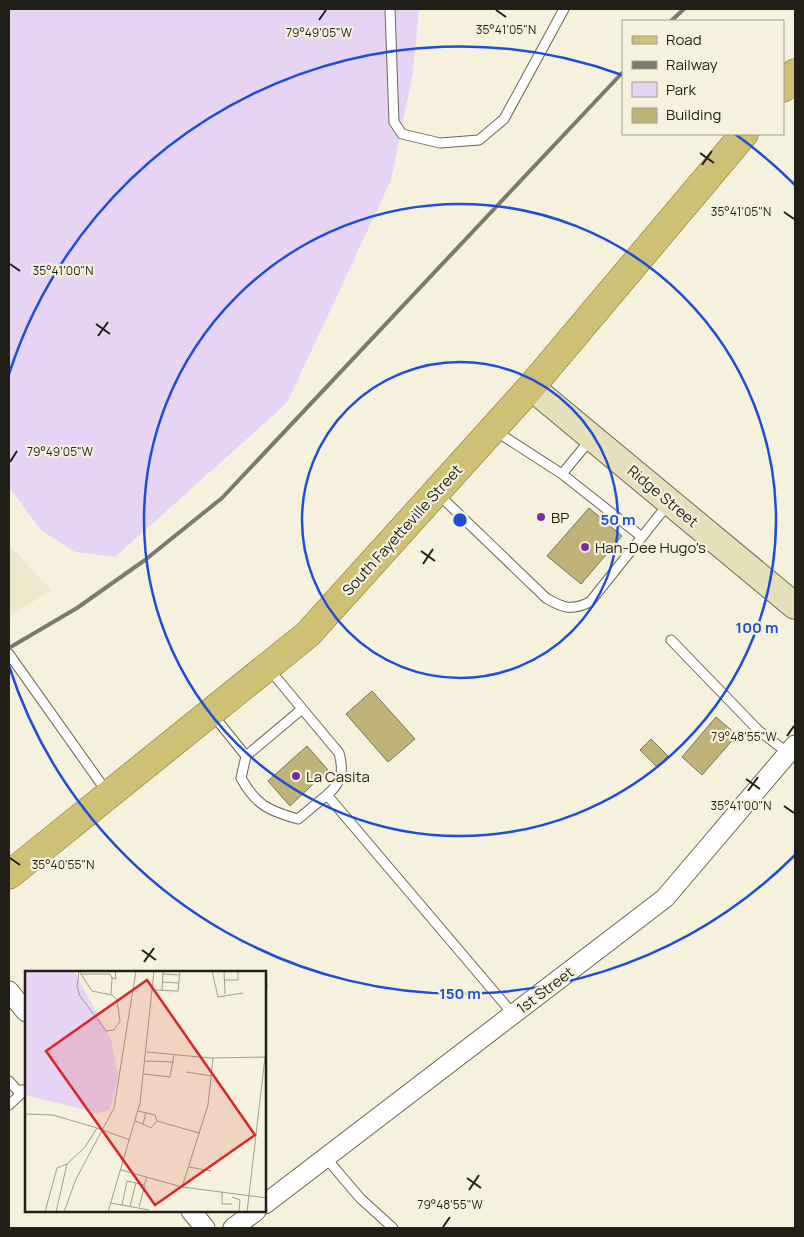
<svg xmlns="http://www.w3.org/2000/svg" width="804" height="1237" font-family="Manrope,sans-serif">
<rect width="100%" height="100%" fill="#f5f1dc"/>
<path fill="#ede8cb" d="M9 545 51 590 9 617Z"/>
<path fill="#e7d4f4" d="M9 9H419L413 73 391 180 287 403 115 557 75 552 41 530 9 487Z"/>
<path fill="#bfb378" stroke="#767260" d="M589 508 622 536 581 584 547 556Z
M372 691 415 739 388 762 346 714Z
M716 717 737 735 702 775 682 757Z
M651 739 668 756 657 767 640 750Z
M307 746 328 770 290 806 268 781Z"/>
<g fill="none" stroke-linecap="round" stroke-linejoin="round">
<g stroke="#6b6755" stroke-width="11">
<path id="lane" d="M390 9 394 122 402 134 440 143 479 140 504 119 564 9
M494 430 562 474 642 537
M562 474 590 440
M438 494 546 598C563 608 571 611 590 602L669 503
M671 640 758 730 788 753
M9 654 107 792
M269 669 339 753C344 772 342 782 327 795L513 1014
M213 715 246 756 302 709
M246 756 241 778C256 805 269 811 298 819L327 795
M9 1081 17 1090H26
M9 1105 24 1091
M326 1158 360 1198 393 1228"/>
</g>
<g stroke="#6b6755" stroke-width="21">
<path id="street" d="M9 991 26 1012
M265 1204 665 898 795 745
M191 1211 205 1228
M233 1228 256 1211"/>
</g>
<g stroke="#6b6755" stroke-width="28">
<path id="secondary" d="M531 387 795 606"/>
</g>
<g stroke="#7c6c19" stroke-width="29">
<path id="primary" d="M783 88 795 73
M9 875 308 634 531 387 744 134"/>
</g>
<use href="#lane" stroke="#fff" stroke-width="9"/>
<use href="#street" stroke="#fff" stroke-width="19"/>
<use href="#secondary" stroke="#e6e0ba" stroke-width="26"/>
<use href="#primary" stroke="#cec075" stroke-width="28"/>
<path stroke="#7d7a6d" stroke-width="4" d="M671 21 684 9
M9 648 77 608 145 560 222 498 623 72"/>
</g>
<path fill="none" stroke="#211f18" stroke-width="2" d="M496 10 506 17M319 20 326 10M700 153 714 163M702 165 712 151M784 212 794 219M10 264 20 271M96 324 110 334M98 336 108 322M10 462 17 451M421 551 435 561M423 564 433 549M787 736 794 726M746 779 760 789M748 791 758 777M784 806 794 813M10 858 20 865M142 950 156 960M144 962 154 948M467 1178 481 1188M469 1190 479 1175M443 1227 450 1217"/>
<g fill="none" stroke="#1d4ed8" stroke-width="2.5">
<circle cx="460" cy="520" r="158"/>
<circle cx="460" cy="520" r="316"/>
<path d="M795 855A474 474 0 0 1 9 666M9 374A474 474 0 0 1 622 75M735 134A474 474 0 0 1 795 185"/>
</g>
<g fill="#782c9d" stroke="#f5f1dc" stroke-width="2">
<circle cx="541" cy="517" r="5"/>
<circle cx="585" cy="547" r="5"/>
<circle cx="296" cy="776" r="5"/>
</g>
<g text-anchor="middle" dominant-baseline="central" stroke-width="4.5" stroke-linejoin="round" paint-order="stroke">
<g font-size="15" fill="#211f18" stroke="#f5f1dc">
<text transform="translate(663 496) rotate(40)">Ridge Street</text>
<text transform="translate(402 530) rotate(-48)">South Fayetteville Street</text>
<text transform="translate(545 990) rotate(-37)">1st Street</text>
</g>
<g font-size="15" fill="#211f18" stroke="#f5f1dc" text-anchor="start">
<text x="551" y="517">BP</text>
<text x="595" y="547">Han-Dee Hugo's</text>
<text x="306" y="776">La Casita</text>
</g>
</g>
<g transform="translate(25 971)">
<rect width="241" height="241" fill="#f5f1dc"/>
<path d="M0 0H49L86 68 93 105 85 139 73 142 0 124Z" fill="#e7d4f4"/>
<path fill="none" stroke="#a09d8e" stroke-width="1" d="M54 0 67 20 87 24 92 29 95 50 89 59 81 60 55 25 52 16ZM187 0 193 26 218 22M199 0 200 23M241 0 242 18M56 3H85L87 7 91 8 90 0M138 3 155 4M199 9H213V0M137 11 154 12M127 19 153 20 155 0M137 20 138 0M86 23 87 7M122 81 185 87 242 86M121 90 149 91M161 101 186 105M119 103 145 106 149 84M113 140 130 144 132 150 174 162M0 143 28 144 72 157 60 176 42 193 31 241M110 150 118 153 121 142M118 153 126 157 132 150M72 157 105 169M164 196 186 200M96 199 157 216 242 227M157 216 183 134 188 87M197 221V233H207M207 226 215 229 214 241M86 232 124 239M97 234 102 210 119 214 122 206M105 235 111 212M114 236 120 214M20 241 32 197 42 193M39 241 51 208 89 137 111 0M83 241 115 132 129 0M222 241 240 86"/>
<path fill="#d62828" fill-opacity="0.15" stroke="#d62828" stroke-width="2.5" d="M122 9 230 164 130 234 21 80Z"/>
<rect width="241" height="241" fill="none" stroke="#211f18" stroke-width="2.5"/>
</g>
<g font-size="12" text-anchor="middle" fill="#211f18" stroke="#f5f1dc" stroke-width="4.5" stroke-linejoin="round" paint-order="stroke">
<text x="506" y="34">35°41'05"N</text>
<text x="319" y="37">79°49'05"W</text>
<text x="741" y="216">35°41'05"N</text>
<text x="63" y="275">35°41'00"N</text>
<text x="60" y="456">79°49'05"W</text>
<text x="744" y="741">79°48'55"W</text>
<text x="741" y="810">35°41'00"N</text>
<text x="63" y="869">35°40'55"N</text>
<text x="450" y="1209">79°48'55"W</text>
</g>
<circle cx="460" cy="520" r="8" fill="#1d4ed8" stroke="#f5f1dc" stroke-width="2.5"/>
<g font-size="15" text-anchor="middle" font-weight="bold" fill="#1d4ed8" stroke="#f5f1dc" stroke-width="4.5" stroke-linejoin="round" paint-order="stroke">
<text x="618" y="525">50 m</text>
<text x="757" y="633">100 m</text>
<text x="460" y="999">150 m</text>
</g>
<rect width="804" height="1237" fill="none" stroke="#211f18" stroke-width="20"/>
<rect x="622" y="20" width="162" height="115" fill="#f5f1dc" stroke="#a09d8e"/>
<rect x="632" y="36" width="25" height="8" fill="#cec075" stroke="#a09d8e"/>
<text x="666" y="45" font-size="15" fill="#211f18">Road</text>
<rect x="632" y="61" width="25" height="8" fill="#7d7a6d" stroke="#a09d8e"/>
<text x="666" y="70" font-size="15" fill="#211f18">Railway</text>
<rect x="632" y="82" width="25" height="15" fill="#e7d4f4" stroke="#a09d8e"/>
<text x="666" y="95" font-size="15" fill="#211f18">Park</text>
<rect x="632" y="108" width="25" height="15" fill="#bfb378" stroke="#a09d8e"/>
<text x="666" y="120" font-size="15" fill="#211f18">Building</text>
</svg>
